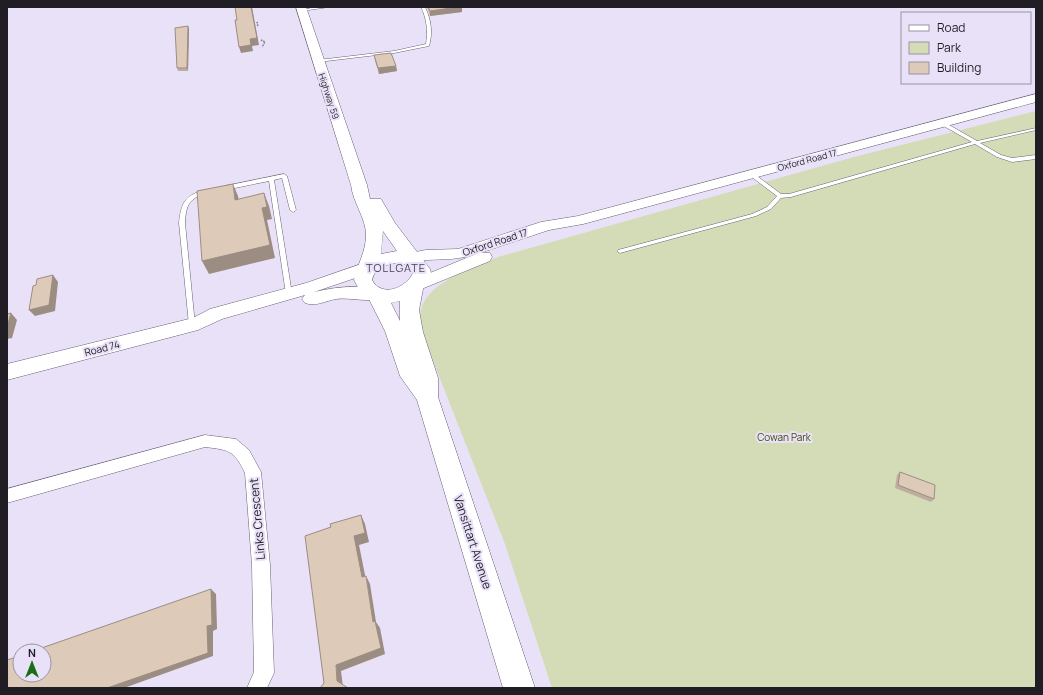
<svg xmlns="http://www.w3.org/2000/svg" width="1043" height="695" font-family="Manrope,sans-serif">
<rect width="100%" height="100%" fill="#e9e1f8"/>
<path fill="#d3dcb6" d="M1036 111V688H552L505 544 426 343C423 333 418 321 421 310 428 281 474 268 498 257L854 157Z"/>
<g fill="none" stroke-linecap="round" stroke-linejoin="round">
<g stroke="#686175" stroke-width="1">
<path id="service" d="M318 7H329L302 11 300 10Z
M421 7H425C431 19 433 33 429 46L394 53 318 62 316 61 318 60 394 51 426 44C428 31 427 19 421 7Z
M940 122H944L977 141 1036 128V130L980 143 1001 155 1012 158 1036 155V159L1012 162 997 157 975 144 791 197 781 198 771 209 756 216 620 253 617 251 618 250 752 214 767 207 777 196 749 175V173H753L781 194H789L972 142 940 124Z
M284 174 287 176 296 210 295 211 293 212 290 210 282 178 274 180 292 294 289 296 286 294 269 181 225 190 222 188 225 186Z
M205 190 207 191V193C189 198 186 205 185 223L195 325 192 327 189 325 179 223C181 203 185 195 205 190Z"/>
</g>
<g stroke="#686175" stroke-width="1">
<path id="minor" d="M205 435 236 439 249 450 261 472 270 565 274 673 267 688H247L254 672 252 565 245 473C234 450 229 450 205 447L7 503V489Z"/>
</g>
<g stroke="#686175" stroke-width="1">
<path id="secondary" d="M1036 94V102L583 224 549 230 480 253H490L492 257 490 261 419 290 413 288 410 284 413 280 476 254C458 260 445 259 427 260 419 261 413 264 405 262L403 258 405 254 426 250 458 249 541 222 578 216Z
M367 262 373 264 375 268 373 272 314 292C335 287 360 284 381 290L384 294 381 298C367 303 351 297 336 299 325 301 316 307 305 303L302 299 305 295 222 319 198 330 7 380V364L193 318 210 309 306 283Z"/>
</g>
<g stroke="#686175" stroke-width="1">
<path id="primary" d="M296 7H306L367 185 370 199H381L395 223 430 269 431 273 423 289 419 310 423 332 438 378V397L535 688H503L417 400 400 376 385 331 369 299 361 293 354 280C357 265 366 252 366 235 366 218 353 203 351 185ZM383 231 397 251 381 254ZM398 263C406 264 410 265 413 273 406 288 382 298 372 280 375 267 386 264 398 263ZM400 301V321L391 303Z"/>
</g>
<path stroke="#7b7684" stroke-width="1.5" stroke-dasharray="1.5 1" stroke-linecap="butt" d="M257 22 258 27
M261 40 265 42 262 47"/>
<use href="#service" fill="#fff" fill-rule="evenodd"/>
<use href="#minor" fill="#fff" fill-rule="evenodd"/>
<use href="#secondary" fill="#fff" fill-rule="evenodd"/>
<use href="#primary" fill="#fff" fill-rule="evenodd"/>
</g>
<path fill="#bfae9f" d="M427 7H462V12L430 16Z
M188 26 189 29 188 71H178L177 68Z
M374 55 396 66 397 71 379 74 375 61Z
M900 472 934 499 931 502 895 488 897 475Z"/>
<path fill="#9b8d82" d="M251 7H252L259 45 252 46 253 51 241 53 239 47 250 39Z
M458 7H462V12L430 16V11Z
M188 26 189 29 188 71 187 68Z
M396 66 397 71 379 74 378 68Z
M233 184 238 196 241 212 235 200Z
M264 193 269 206 272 219 267 220 275 258 209 274 202 261 262 208Z
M53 275 58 282 55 311 35 316 29 310Z
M11 313 17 320 12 338 7 339V327Z
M361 515 365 524 369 542 359 545 367 585 362 577 354 536Z
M366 576 370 584 376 622 380 628 385 654 341 671 343 687 337 681 336 665 373 622Z
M211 589 216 594 217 629 213 631V656L124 688H107L207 626Z"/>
<path fill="#decab9" stroke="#9b8d82" d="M235 7H251L257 38 250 39 251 45 239 47 235 20H237Z
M428 7H458L430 11Z
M188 26 187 68H177L175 28Z
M391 53 396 66 378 68 374 55Z
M233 184 235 200 264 193 267 207 262 208 270 245 202 261 197 191Z
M53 275 49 305 29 310 33 286 36 285 37 279Z
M11 313 7 327V314Z
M900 472 935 485 934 499 898 485Z
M361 515 365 533 354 536 362 577 366 576 373 622 375 621 381 648 336 665 337 681 348 688H320L324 683 305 536 331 527 330 524Z
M211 589 212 625 207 626 208 653 107 688H7V660L20 656V675H44V651H33Z"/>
<g text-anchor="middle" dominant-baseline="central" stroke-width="4" stroke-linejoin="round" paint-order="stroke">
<g font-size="9" fill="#201d25" stroke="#e9e1f8">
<text transform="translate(329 96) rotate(72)">Highway 59</text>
<text transform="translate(807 160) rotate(-15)">Oxford Road 17</text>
</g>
<g font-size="10" fill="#201d25" stroke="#e9e1f8">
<text transform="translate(495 242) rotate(-18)">Oxford Road 17</text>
<text transform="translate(102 348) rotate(-14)">Road 74</text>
</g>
<g font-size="10" fill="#414b0e" stroke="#e9e1f8">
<text x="784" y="437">Cowan Park</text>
</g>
<g font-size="11" letter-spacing="1" fill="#4a4356" stroke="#e9e1f8">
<text x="396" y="267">TOLLGATE</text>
</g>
<g font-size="12" fill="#201d25" stroke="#e9e1f8">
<text transform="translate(257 519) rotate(-95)">Links Crescent</text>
<text transform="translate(473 542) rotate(72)">Vansittart Avenue</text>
</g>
</g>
<rect width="1043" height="695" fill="none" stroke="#201d25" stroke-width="16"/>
<rect x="901" y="12" width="130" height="72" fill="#e9e1f8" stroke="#9993a4"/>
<rect x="909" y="25" width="20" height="6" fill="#ffffff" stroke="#9993a4"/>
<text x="937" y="32" font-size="12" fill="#201d25">Road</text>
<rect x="909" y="42" width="20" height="12" fill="#d3dcb6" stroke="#9993a4"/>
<text x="937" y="52" font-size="12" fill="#201d25">Park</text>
<rect x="909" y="62" width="20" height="12" fill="#decab9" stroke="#9993a4"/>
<text x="937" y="72" font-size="12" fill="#201d25">Building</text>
<g transform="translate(32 663)"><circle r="19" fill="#e9e1f8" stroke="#9993a4"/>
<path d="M0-3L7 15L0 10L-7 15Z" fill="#1a6e17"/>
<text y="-6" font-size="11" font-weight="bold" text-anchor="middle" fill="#201d25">N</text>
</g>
</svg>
